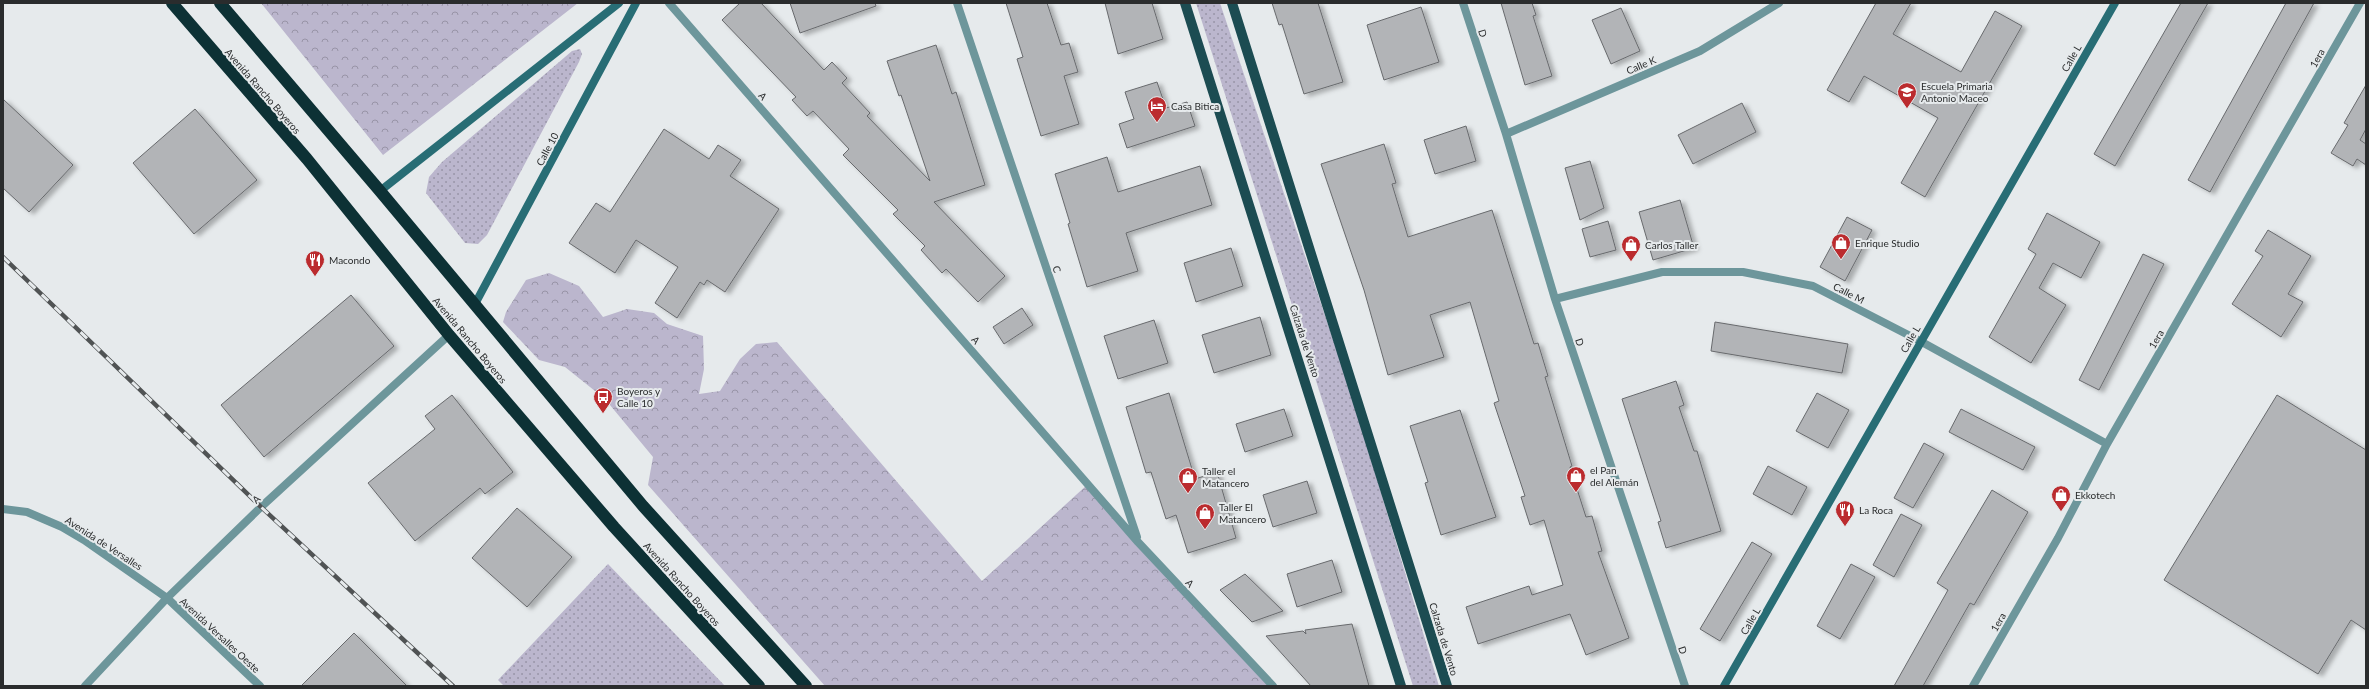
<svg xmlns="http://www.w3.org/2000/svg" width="2369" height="689" font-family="Lato,sans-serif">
<defs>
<pattern id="grass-dots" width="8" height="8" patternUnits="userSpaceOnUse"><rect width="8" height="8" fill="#bbb6cd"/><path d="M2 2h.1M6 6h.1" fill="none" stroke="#9894a7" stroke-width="1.8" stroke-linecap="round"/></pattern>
<pattern id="forest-crowns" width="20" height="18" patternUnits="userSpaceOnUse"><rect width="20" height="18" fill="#bbb6cd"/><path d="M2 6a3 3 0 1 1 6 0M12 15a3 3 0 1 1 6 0" fill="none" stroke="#9894a7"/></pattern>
<filter id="shadow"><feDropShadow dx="4.5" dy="2.5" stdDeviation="2" flood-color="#0004"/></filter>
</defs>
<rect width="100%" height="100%" fill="#e6eaec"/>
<path fill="url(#grass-dots)" d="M1196 3H1220L1353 399 1439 686H1413Z
M580 49 582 54 579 62 487 235 478 244 465 243 426 193 429 177 442 162 572 51Z
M608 564 725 686H504L498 680Z"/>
<path fill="url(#forest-crowns)" d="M261 3H578L383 155Z
M549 273 579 286 603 317 627 309 654 313 667 324 703 336 704 369 699 394 720 391 740 359 756 344 777 342 982 581 1088 484 1273 686H825L648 485 653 457 605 399 565 367 539 360 503 322 506 312 526 280Z"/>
<path fill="#b2b4b7" stroke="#686a6d" filter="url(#shadow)" d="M740 3H761L824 70 832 62 847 78 842 83 870 113 867 116 930 181 901 95 899 96 887 61 936 45 952 94 956 92 985 185 934 202 1005 276 978 302 946 269 942 273 921 250 925 246 893 214 898 210 843 155 849 149 813 111 807 116 792 100 796 97 722 20Z
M790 3H875L876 6 800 33Z
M1006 3H1047L1061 45 1069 43 1078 72 1064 76 1079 124 1041 136 1017 59 1023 57Z
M1105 3H1152L1163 39 1118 54Z
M1272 3H1318L1343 82 1304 94 1282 24 1279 25Z
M1501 3H1532L1536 15 1533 16 1552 76 1525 85Z
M1876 3H1911L1893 34 1961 72 1995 11 2022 26 1925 197 1901 183 1938 118 1864 76 1849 102 1827 90Z
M2181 3H2208L2115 166 2094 154Z
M2286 3H2314L2210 192 2188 180Z
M1421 7 1439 62 1384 80 1367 25Z
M1621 8 1640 51 1611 64 1592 20Z
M1157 82 1166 108 1187 102 1195 126 1127 148 1119 124 1134 119 1125 92Z
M2366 85V129L2360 140 2366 144V165L2357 159 2353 166 2331 153 2348 125 2344 123Z
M3 99 73 165 29 212 3 188Z
M1742 103 1756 132 1693 164 1678 135Z
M195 109 257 180 194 234 133 163Z
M1466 126 1476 161 1435 174 1424 140Z
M664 129 709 159 718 145 741 160 730 176 779 209 725 292 707 280 704 285 700 282 677 318 655 303 678 267 636 240 615 273 569 243 596 203 610 212Z
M1384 144 1396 183 1392 184 1408 237 1492 210 1534 344 1538 343 1548 376 1545 377 1572 466 1570 467 1586 517 1592 516 1602 551 1598 552 1629 638 1586 655 1570 614 1478 644 1466 607 1529 586 1532 595 1563 585 1544 520 1530 525 1521 497 1525 496 1494 403 1499 401 1470 302 1430 315 1444 357 1388 375 1364 290 1321 164Z
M1107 157 1118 192 1200 166 1212 205 1126 233 1138 271 1087 287 1068 224 1070 223 1055 174Z
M1590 161 1604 208 1580 220 1565 168Z
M1680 200 1694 248 1653 260 1639 212Z
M2047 213 2100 242 2081 278 2053 263 2039 288 2066 305 2031 363 1989 337 2036 254 2028 249Z
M1847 217 1872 230 1845 281 1820 267Z
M1608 221 1616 250 1590 257 1582 229Z
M2268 230 2311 256 2288 294 2303 302 2281 337 2232 304 2263 256 2255 251Z
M1231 248 1243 286 1196 302 1184 263Z
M2143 254 2164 264 2099 390 2079 380Z
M351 295 394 346 264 457 221 405Z
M1022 308 1033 325 1004 344 993 327Z
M1260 317 1271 355 1214 373 1202 335Z
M1154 320 1168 363 1118 379 1104 336Z
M1715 322 1848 344 1842 373 1711 351Z
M1676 381 1684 405 1679 407 1694 451H1697L1721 531 1666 548 1658 522 1661 521 1622 399Z
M1169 393 1195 479 1217 472 1236 538 1188 553 1176 515 1166 519 1151 472 1146 473 1126 407Z
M1817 393 1849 410 1828 448 1796 431Z
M452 395 513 472 485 494 480 488 415 541 368 483 435 429 425 416Z
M2277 395 2366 450V630L2351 620 2318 674 2164 580Z
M1284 409 1293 436 1245 452 1236 424Z
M1961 409 2035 447 2023 470 1949 432Z
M1460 410 1496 517 1441 535 1425 483 1428 482 1410 426Z
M1924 443 1944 454 1913 508 1894 498Z
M1768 466 1807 487 1792 515 1753 494Z
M1307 481 1317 513 1273 527 1263 495Z
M1992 490 2028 512 1974 605 1970 603 1923 686H1894L1948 590 1937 583Z
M517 508 572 557 527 607 472 558Z
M1901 514 1922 525 1894 577 1873 565Z
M1752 542 1772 554 1720 641 1700 629Z
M1332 560 1342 592 1297 607 1287 574Z
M1851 564 1875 577 1840 639 1817 626Z
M1245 574 1283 611 1252 622 1220 590Z
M1352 624 1369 686H1311L1266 636 1303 631 1306 634 1305 630Z
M354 633 407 686H301Z"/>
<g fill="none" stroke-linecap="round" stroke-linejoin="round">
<path stroke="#6d969b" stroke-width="8" d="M669 3 1138 542 1273 686
M957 3 1137 537
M1463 3 1506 134 1555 299 1685 686
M1506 134 1700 51 1779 3
M1555 299 1662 272H1743L1813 286 1920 341 2107 444
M3 509 27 512 62 527 84 540 167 598 260 686
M85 686 167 598 261 507 449 335
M1973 686 2058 538 2107 444 2360 3"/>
<path stroke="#286d75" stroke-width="8" d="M380 191 619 3
M475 304 636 3
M1724 686 2115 3"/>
<path stroke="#1c4c52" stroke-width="10" d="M1185 3 1401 686
M1232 3 1447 686"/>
<path stroke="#0d3135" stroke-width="12" d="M172 3 307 159 449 335 614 527 759 686
M220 3 380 191 643 506 806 686"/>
<g stroke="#505354" stroke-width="4.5">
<path id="rail" d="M3 257 261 507 453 686"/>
</g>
<use href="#rail" stroke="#e6eaec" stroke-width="3" stroke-dasharray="9" stroke-linecap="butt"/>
</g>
<defs>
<g id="school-pin" transform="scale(1)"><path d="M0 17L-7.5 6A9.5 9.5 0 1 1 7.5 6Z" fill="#bb2b2e" stroke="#e6eaec"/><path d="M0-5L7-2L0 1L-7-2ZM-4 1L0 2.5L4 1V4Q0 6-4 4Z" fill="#fff"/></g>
<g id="hotel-pin" transform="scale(1)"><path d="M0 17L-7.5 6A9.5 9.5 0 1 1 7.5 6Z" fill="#bb2b2e" stroke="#e6eaec"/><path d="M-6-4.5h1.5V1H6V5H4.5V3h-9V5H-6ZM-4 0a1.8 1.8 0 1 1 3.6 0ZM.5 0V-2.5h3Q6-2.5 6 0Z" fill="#fff"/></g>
<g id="shop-pin" transform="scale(1)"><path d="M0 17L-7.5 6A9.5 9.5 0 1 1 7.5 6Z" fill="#bb2b2e" stroke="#e6eaec"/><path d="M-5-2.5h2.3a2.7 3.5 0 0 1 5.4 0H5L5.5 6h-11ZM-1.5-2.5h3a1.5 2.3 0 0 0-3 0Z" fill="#fff"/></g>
<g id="restaurant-pin" transform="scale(1)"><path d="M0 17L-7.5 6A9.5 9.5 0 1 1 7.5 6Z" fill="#bb2b2e" stroke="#e6eaec"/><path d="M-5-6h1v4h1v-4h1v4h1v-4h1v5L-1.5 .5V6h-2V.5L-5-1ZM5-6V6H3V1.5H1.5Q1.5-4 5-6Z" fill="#fff"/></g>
<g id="bus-pin" transform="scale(1)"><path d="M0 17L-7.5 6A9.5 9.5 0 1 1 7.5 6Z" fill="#bb2b2e" stroke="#e6eaec"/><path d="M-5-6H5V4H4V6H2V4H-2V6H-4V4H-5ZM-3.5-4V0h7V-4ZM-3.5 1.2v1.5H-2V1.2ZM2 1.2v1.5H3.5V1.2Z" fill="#fff"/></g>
</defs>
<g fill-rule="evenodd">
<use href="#school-pin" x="1907" y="92"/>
<use href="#hotel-pin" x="1157" y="106"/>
<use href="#shop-pin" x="1841" y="243"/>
<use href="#shop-pin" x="1631" y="245"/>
<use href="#restaurant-pin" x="315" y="260"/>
<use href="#bus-pin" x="603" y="397"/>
<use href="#shop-pin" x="1576" y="476"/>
<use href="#shop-pin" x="1188" y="477"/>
<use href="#shop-pin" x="2061" y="495"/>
<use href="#restaurant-pin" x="1845" y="510"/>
<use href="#shop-pin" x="1205" y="513"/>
</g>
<g text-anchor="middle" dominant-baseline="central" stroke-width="4" stroke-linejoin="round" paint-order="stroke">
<g font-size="10" fill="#2a2c2d" stroke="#e6eaec">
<text transform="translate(1483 33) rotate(72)">D</text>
<text transform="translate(2071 58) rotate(-60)">Calle L</text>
<text transform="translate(2317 58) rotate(-61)">1era</text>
<text transform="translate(1641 65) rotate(-23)">Calle K</text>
<text transform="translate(263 91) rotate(49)">Avenida Rancho Boyeros</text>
<text transform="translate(763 96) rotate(49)">A</text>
<text transform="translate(547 149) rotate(-62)">Calle 10</text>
<text transform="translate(1057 269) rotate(71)">C</text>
<text transform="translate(1849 293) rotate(27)">Calle M</text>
<text transform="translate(1910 339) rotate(-60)">Calle L</text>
<text transform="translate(2156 339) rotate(-60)">1era</text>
<text transform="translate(470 340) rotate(50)">Avenida Rancho Boyeros</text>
<text transform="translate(976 340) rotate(49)">A</text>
<text transform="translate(1305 341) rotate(72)">Calzada de Vento</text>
<text transform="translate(1580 342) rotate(71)">D</text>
<text transform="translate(256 499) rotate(-43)">A</text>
<text transform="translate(104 543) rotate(33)">Avenida de Versalles</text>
<text transform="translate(1190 583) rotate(47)">A</text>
<text transform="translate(682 584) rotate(48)">Avenida Rancho Boyeros</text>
<text transform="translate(1750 621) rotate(-60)">Calle L</text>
<text transform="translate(1998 622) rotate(-60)">1era</text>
<text transform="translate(220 635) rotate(43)">Avenida Versalles Oeste</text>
<text transform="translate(1444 639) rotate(73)">Calzada de Vento</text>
<text transform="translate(1683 650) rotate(71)">D</text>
</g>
<g font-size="10" fill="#2a2c2d" stroke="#e6eaec" text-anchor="start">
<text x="1921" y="86">Escuela Primaria<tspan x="1921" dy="12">Antonio Maceo</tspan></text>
<text x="1171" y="106">Casa Bitica</text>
<text x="1855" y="243">Enrique Studio</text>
<text x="1645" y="245">Carlos Taller</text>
<text x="329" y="260">Macondo</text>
<text x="617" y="391">Boyeros y<tspan x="617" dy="12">Calle 10</tspan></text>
<text x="1590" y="470">el Pan<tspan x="1590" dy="12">del Alemán</tspan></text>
<text x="1202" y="471">Taller el<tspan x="1202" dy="12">Matancero</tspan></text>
<text x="2075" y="495">Ekkotech</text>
<text x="1219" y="507">Taller El<tspan x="1219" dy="12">Matancero</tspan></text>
<text x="1859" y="510">La Roca</text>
</g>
</g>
<rect width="2369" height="689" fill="none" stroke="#2a2c2d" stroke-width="8"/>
</svg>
